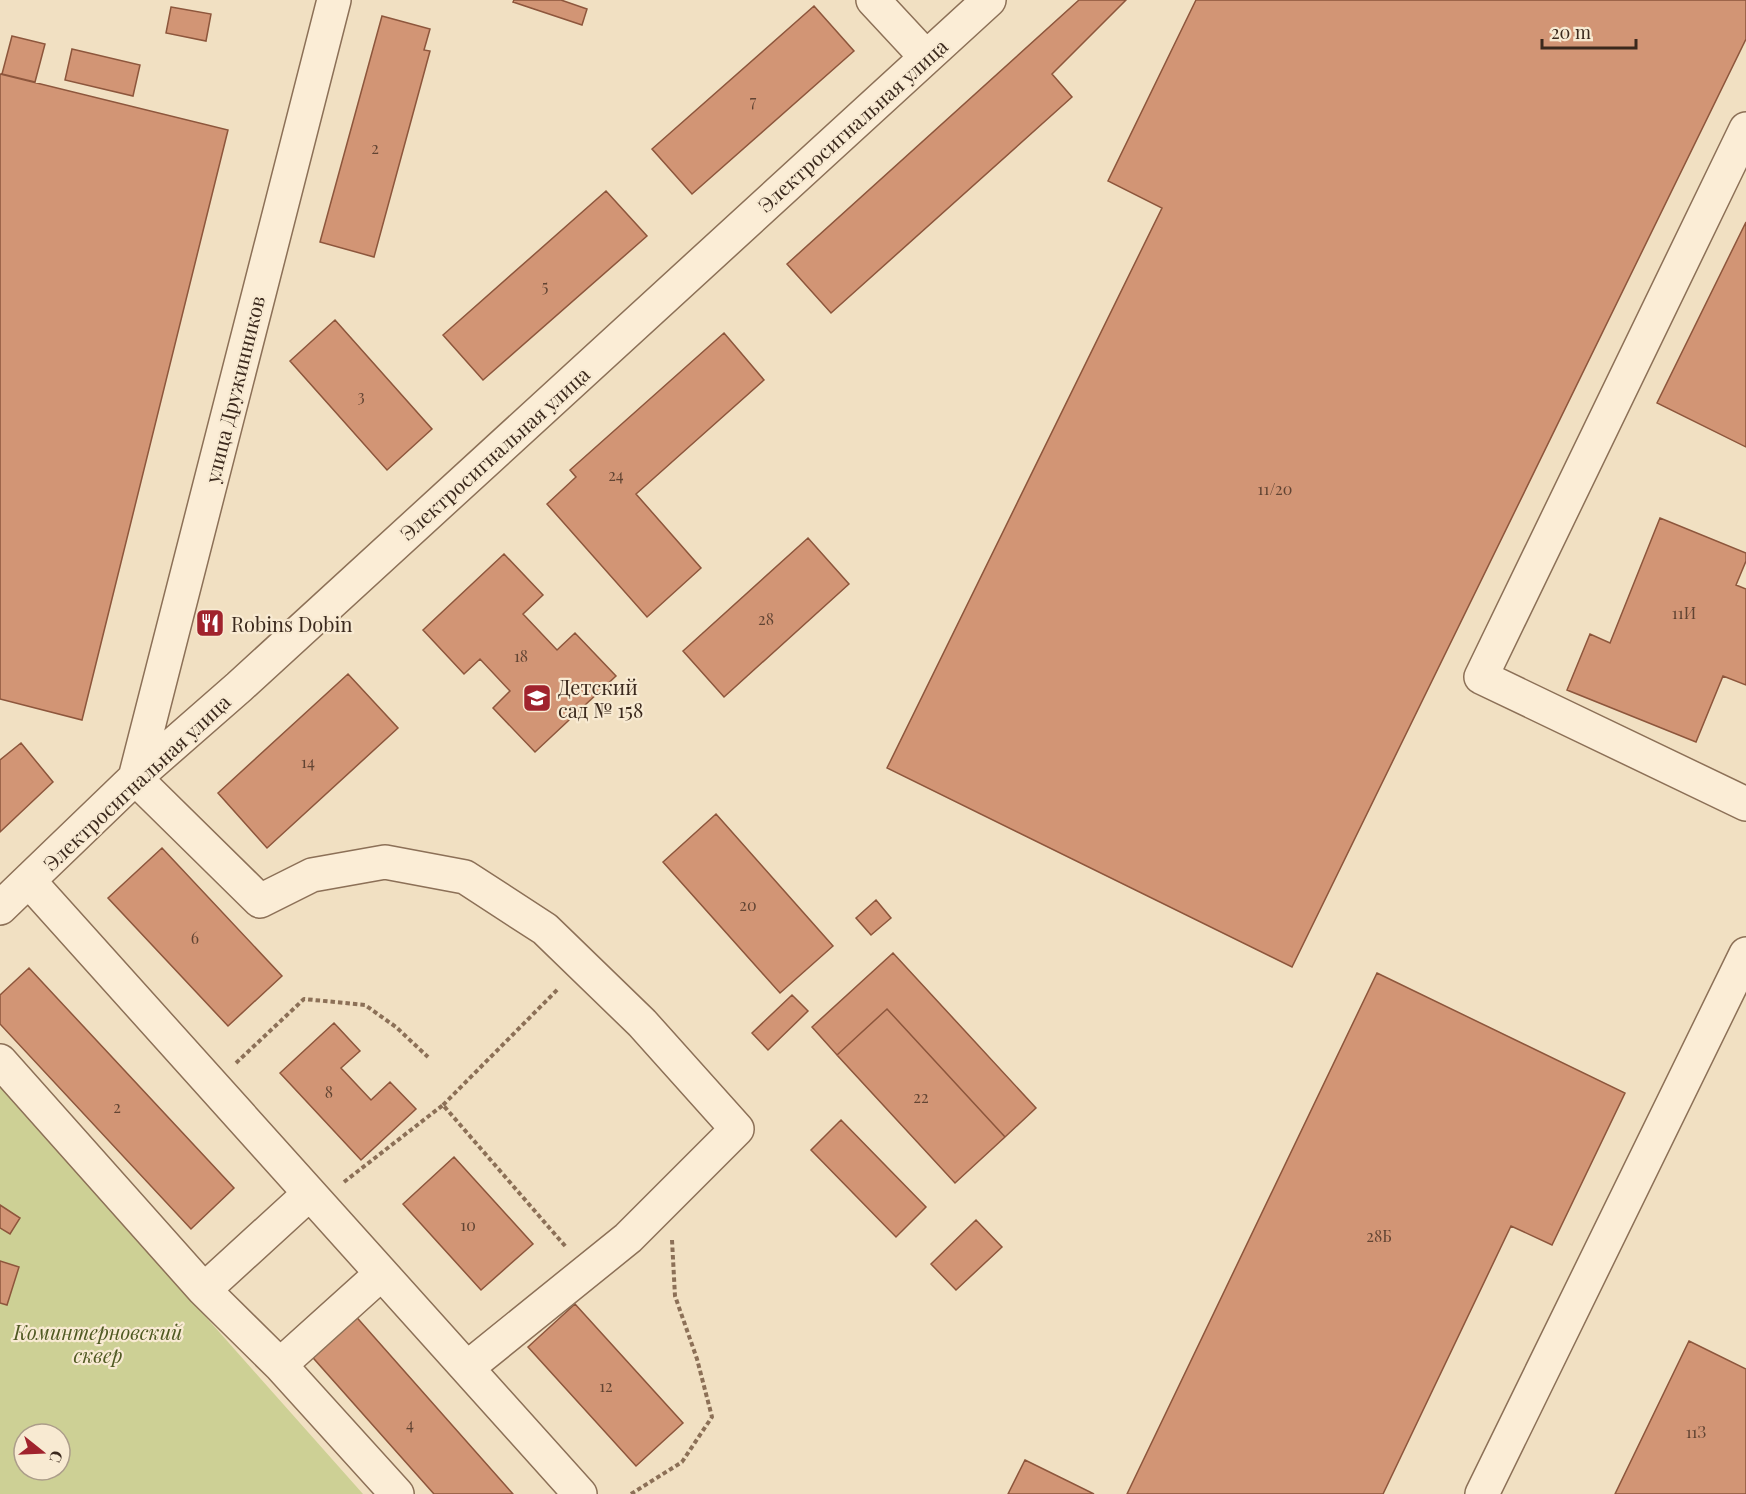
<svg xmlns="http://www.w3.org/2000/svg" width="1746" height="1494" font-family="'Playfair Display',serif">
<rect width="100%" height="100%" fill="#f1e0c2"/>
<path fill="#cdd095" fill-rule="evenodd" d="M0 1085 363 1494H0ZM24 1434H60V1470H24Z"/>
<path fill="#d29575" stroke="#8d563c" stroke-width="1.5" d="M514 0H561L587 9 582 25 513 2Z
M1079 0H1126L1052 74 1072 97 831 313 787 264Z
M1196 0H1746V39L1292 967 887 768 1162 208 1108 181Z
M814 6 854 51 692 194 652 149Z
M171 7 211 14 206 41 166 33Z
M382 16 430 29 424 50 430 51 374 257 320 242Z
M12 36 45 44 35 82 2 74Z
M72 49 140 65 133 96 65 80Z
M0 74 228 130 82 720 0 699Z
M606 191 647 236 483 380 443 335Z
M1746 222V447L1657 403Z
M335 320 432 429 387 470 290 361Z
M724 333 764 380 636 494 701 568 647 617 547 504 576 477 570 470Z
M1660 518 1746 553V561L1736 585 1746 589V685L1723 676 1696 742 1567 690 1590 634 1610 643Z
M808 538 849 584 724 697 683 651Z
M504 554 543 595 523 614 557 650 575 633 616 676 535 752 493 708 510 691 480 659 464 674 423 630Z
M348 674 398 728 267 848 218 793Z
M21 743 53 782 0 832V760Z
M716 814 833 946 780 993 663 862Z
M162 848 282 976 228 1026 108 898Z
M876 900 891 918 871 935 856 918Z
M893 953 1036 1108 1005 1137 887 1009 837 1055 812 1027Z
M29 968 234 1188 191 1229 0 1024V995Z
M1377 973 1625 1093 1552 1245 1511 1226 1383 1494H1127Z
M792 995 808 1011 768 1050 752 1033Z
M887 1009 1005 1137 955 1183 837 1055Z
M334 1023 360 1051 341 1068 371 1100 390 1082 416 1109 361 1160 280 1073Z
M841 1120 926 1207 896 1237 811 1150Z
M454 1157 533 1244 481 1290 403 1204Z
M0 1205 20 1218 10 1234 0 1228Z
M976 1220 1002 1247 956 1290 931 1264Z
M0 1261 19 1267 7 1305 0 1303Z
M575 1304 683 1423 636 1466 528 1347Z
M352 1312 513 1494H434L307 1351Z
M1689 1341 1746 1369V1494H1615Z
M1025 1460 1094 1494H1008Z"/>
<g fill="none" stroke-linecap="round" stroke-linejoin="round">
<g stroke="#8c7057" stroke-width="36">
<path id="minor" d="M873 0 926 57
M1746 129 1481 677 1746 804
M135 778 260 901 312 875 385 862 465 877 545 929 642 1023 737 1129 628 1238 467 1368
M135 778 334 0
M29 881 580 1494
M0 908 135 778 239 687 989 0
M0 1061 204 1290 309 1194
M204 1290 280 1365 381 1274
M280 1365 397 1494
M1482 1494 1746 954"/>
</g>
<path stroke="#8c7057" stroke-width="4" stroke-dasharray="4.5 3" stroke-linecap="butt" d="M236 1063 304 999 365 1005 396 1027 428 1057
M443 1105 559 988
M344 1182 443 1105 566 1247
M631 1494 682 1462 712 1417 697 1359 675 1296 672 1240"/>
<use href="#minor" stroke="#fbedd6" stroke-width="33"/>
</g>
<defs>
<g id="restaurant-square" transform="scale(1.5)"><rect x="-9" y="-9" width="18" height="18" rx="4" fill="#a0232d" stroke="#f8ead2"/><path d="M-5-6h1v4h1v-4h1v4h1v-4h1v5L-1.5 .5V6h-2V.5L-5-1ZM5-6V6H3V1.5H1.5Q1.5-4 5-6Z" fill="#fff"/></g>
<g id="school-square" transform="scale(1.5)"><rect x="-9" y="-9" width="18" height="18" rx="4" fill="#a0232d" stroke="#f8ead2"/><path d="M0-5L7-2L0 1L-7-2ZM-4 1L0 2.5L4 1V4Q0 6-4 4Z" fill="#fff"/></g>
</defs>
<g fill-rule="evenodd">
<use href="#restaurant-square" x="210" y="623"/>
<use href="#school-square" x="537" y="698"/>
</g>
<g text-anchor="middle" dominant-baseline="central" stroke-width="4.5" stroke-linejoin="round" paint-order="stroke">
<g font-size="16" fill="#614433">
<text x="753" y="100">7</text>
<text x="375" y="147">2</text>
<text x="545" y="285">5</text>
<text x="361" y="395">3</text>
<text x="616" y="474">24</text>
<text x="1275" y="488">11/20</text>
<text x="1684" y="612">11И</text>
<text x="766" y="618">28</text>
<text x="521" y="655">18</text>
<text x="308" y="761">14</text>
<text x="748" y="904">20</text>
<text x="195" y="937">6</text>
<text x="329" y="1091">8</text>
<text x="921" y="1096">22</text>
<text x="117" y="1106">2</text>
<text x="468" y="1224">10</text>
<text x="1379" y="1235">28Б</text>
<text x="606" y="1385">12</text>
<text x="410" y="1423">4</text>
<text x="1696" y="1431">11З</text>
</g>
<g font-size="20" fill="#3b291d" stroke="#f8ead2">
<text transform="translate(852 125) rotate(-42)">Электросигнальная улица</text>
<text transform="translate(234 389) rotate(-76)">улица Дружинников</text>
<text transform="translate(494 453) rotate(-42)">Электросигнальная улица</text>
<text transform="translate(136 782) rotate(-43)">Электросигнальная улица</text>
</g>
<g font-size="20" fill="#3b291d" stroke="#f8ead2" text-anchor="start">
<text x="231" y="623">Robins Dobin</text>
<text x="558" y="686">Детский<tspan x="558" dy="23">сад № 158</tspan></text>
</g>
<g font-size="20" font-style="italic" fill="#4f5922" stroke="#f8ead2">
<text x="98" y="1331">Коминтерновский<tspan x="98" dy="23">сквер</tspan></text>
</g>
</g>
<g transform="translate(42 1452) rotate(108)"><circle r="28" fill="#f8ead2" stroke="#ac9d8a" stroke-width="1.5"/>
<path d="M0-4.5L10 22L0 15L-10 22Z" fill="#a0232d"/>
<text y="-9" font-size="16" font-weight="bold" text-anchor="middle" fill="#3b291d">С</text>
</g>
<path d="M1542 39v9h94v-9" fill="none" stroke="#3b291d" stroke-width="3"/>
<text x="1551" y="39" font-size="18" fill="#3b291d" stroke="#f8ead2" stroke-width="4.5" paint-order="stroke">20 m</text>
</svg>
